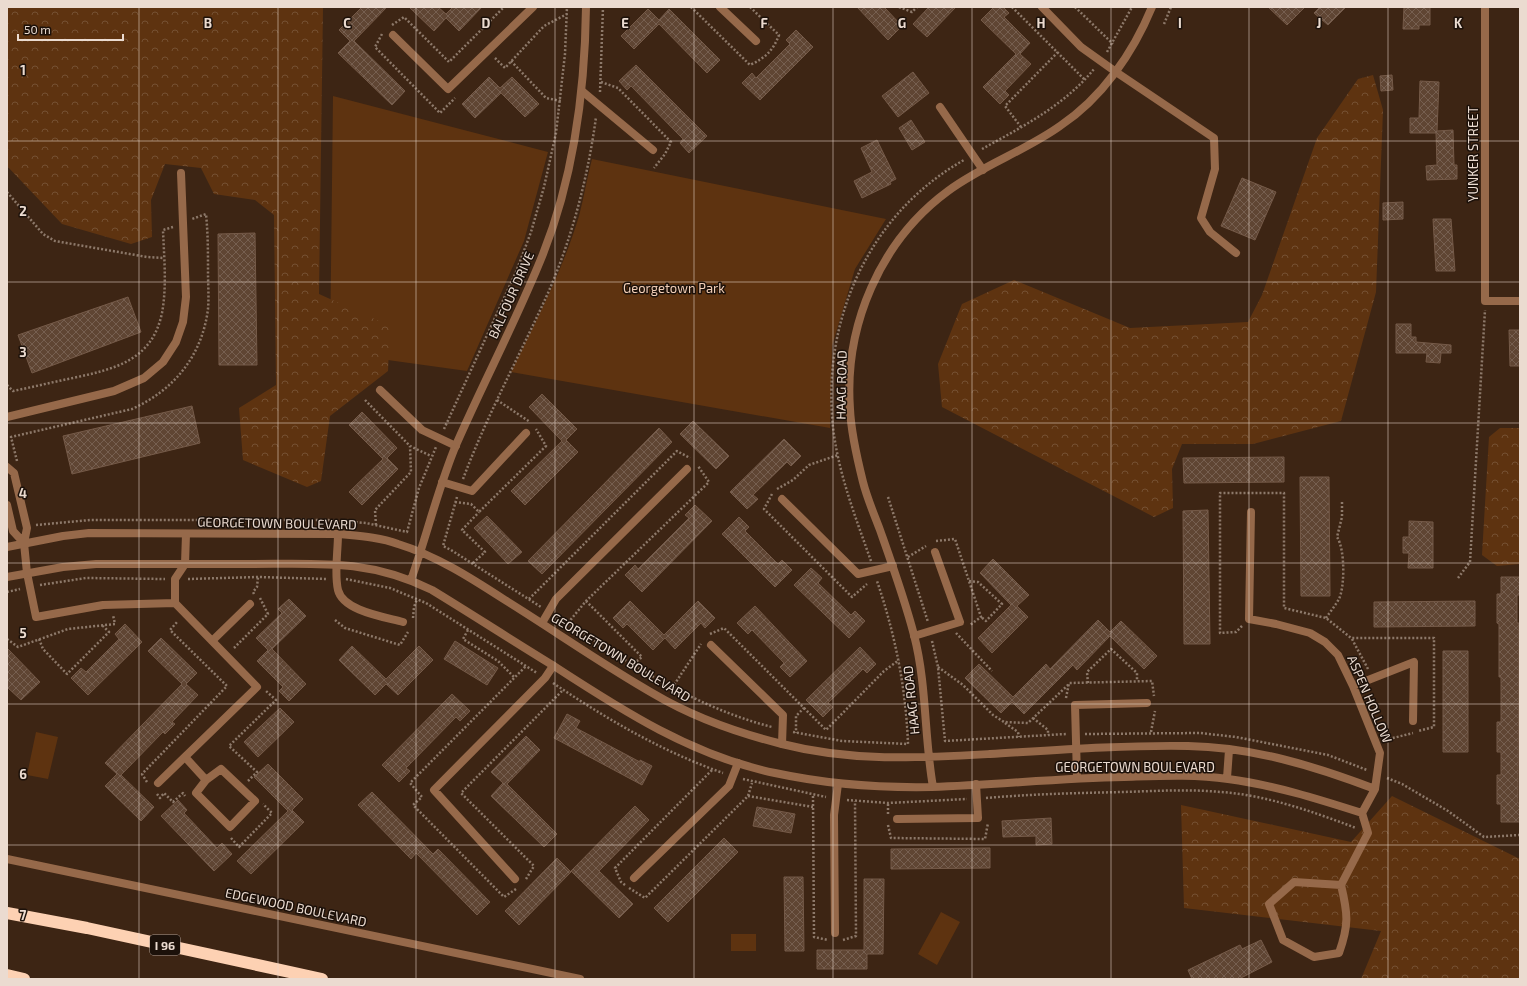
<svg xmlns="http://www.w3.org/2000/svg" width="1527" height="986" font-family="'Exo 2',sans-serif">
<defs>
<pattern id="forest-crowns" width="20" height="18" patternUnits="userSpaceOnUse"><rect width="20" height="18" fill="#5e3310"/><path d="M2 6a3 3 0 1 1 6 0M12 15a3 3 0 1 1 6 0" fill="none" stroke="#755032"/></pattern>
<pattern id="building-cross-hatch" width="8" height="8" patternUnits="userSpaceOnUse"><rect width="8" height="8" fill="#5f4533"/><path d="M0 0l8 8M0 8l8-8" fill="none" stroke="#765f50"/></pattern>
</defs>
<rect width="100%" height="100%" fill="#3d2514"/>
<path fill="#5e3310" d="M333 96 548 152 524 241 467 371 330 352Z
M592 159 886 219 855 269 832 346 830 428 511 372C536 321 563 270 579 216 584 197 587 178 592 159Z
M36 732 58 737 48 779 27 775Z
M941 912 960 922 937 965 918 954Z
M731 934H756V951H731Z"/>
<path fill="url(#forest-crowns)" d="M7 7H323L319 294 390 326 388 371 330 416 321 481 307 487 243 460 239 408 276 385 274 215 255 200 214 194 201 168 165 164 151 200 152 237 131 244 62 224 7 166Z
M1373 75 1383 110 1376 292 1341 421 1253 444H1182L1172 469 1173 508 1154 517 942 407 938 364 962 304 1014 280 1130 328 1248 322 1262 295 1317 138 1358 79Z
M1500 428H1520V564L1497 566 1482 555 1489 437Z
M1392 796 1520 859V979H1361L1381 931 1184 908 1181 805 1351 842Z"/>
<path fill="url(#building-cross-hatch)" stroke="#755a48" d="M362 7H387L354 41 405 91 392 105 338 53 350 41 339 30Z
M409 7H438L446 14 453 7H482L459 31 446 18 434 31Z
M857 7H884L902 26 888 40Z
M929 7H956L927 37 913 24Z
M994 7H1003L1009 13 1004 17 1030 43 1020 54 1031 64 1005 91 1009 95 1000 104 983 87 1016 54 981 20Z
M1268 7H1305L1287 25Z
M1320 7H1346L1328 25 1314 13Z
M1404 7H1430V25H1419V29H1403Z
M648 9 659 20 669 9 720 60 707 73 659 24 634 49 621 36Z
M796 30 813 47 760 100 742 83 752 73 756 78 790 44 786 40Z
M636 65 707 136 689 153 680 143 683 139 631 86 627 90 619 81Z
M913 72 929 93 898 117 882 96Z
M1392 75 1393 90 1381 91 1380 76Z
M489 77 500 88 512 77 539 104 525 117 501 93 475 118 462 104Z
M1420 81 1439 82 1437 131 1453 130 1454 165H1457V179L1427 180 1426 166 1437 165 1436 133H1410V118H1419Z
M911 120 925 142 912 150 899 128Z
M877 140 896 179 890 182 891 184 862 198 854 181 872 172 861 148Z
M1242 178 1276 192 1255 240 1221 226Z
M1403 202V219L1383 220V203Z
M1433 219H1451L1455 271H1436Z
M255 233 257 365H219L218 234Z
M128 297 141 332 32 373 18 335Z
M1396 324H1411V337H1416V342L1451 345V353H1441L1440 363 1426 362 1427 353H1396Z
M1509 330H1520V366H1510Z
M542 394 577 429 566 440 578 452 525 505 511 491 562 441 529 407Z
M192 406 200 443 72 474 63 436Z
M362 412 397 448 387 458 398 469 362 505 349 492 383 459 349 425Z
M693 421 729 456 716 469 680 434Z
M659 428 672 442 542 574 528 561Z
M784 439 801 456 791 466 787 462 753 495 758 499 747 509 730 492Z
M1284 457V482L1184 483 1183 458Z
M1300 477H1329L1330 596H1301Z
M695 505 712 521 642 592 625 575 635 565 638 569 689 518 685 515Z
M1208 510 1210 644H1184L1183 511Z
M487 516 522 552 508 564 474 528Z
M739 517 749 527 745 531 778 564 782 560 792 570 775 587 722 534Z
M1409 521 1433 522V568H1408L1409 553H1403V537H1409Z
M993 559 1029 595 1017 606 1028 617 992 653 978 638 1011 605 980 573Z
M811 568 822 578 818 583 851 615 855 611 865 621 849 638 794 585Z
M1501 577H1520V595H1517V623H1519L1518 803H1520V822H1501V804H1497V775H1501V752H1497V722H1501V677H1499V624L1497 623V594H1501Z
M289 599 306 616 272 649 306 684 289 701 279 691 283 687 257 661 268 650 256 638 282 613 278 609Z
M630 601 664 635 698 601 715 618 705 628 701 623 675 649 665 638 653 650 627 624 623 628 613 618Z
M1475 601V626L1374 627V602Z
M755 606 807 661 790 677 780 667 784 663 752 630 748 634 737 623Z
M1098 620 1110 632 1121 621 1157 656 1144 669 1110 636 1077 670 1073 665 1024 714 1012 702 1001 713 965 678 979 664 1013 697 1046 664 1050 669Z
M125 624 142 642 88 695 71 678 81 668 86 672 119 639 115 634Z
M161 638 197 673 186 684 198 695 172 722 175 724 165 734 163 732 121 775 154 807 141 821 105 786 117 774 105 763 182 684 148 651Z
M455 641 498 668 487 685 444 659Z
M352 646 386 679 419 646 433 660 398 695 386 684 375 695 339 660Z
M860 647 876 664 867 673 863 669 828 703 833 707 823 717 806 700Z
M7 648 40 682 21 700 7 687Z
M1443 651H1468V752H1443Z
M452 694 470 711 460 721 456 717 406 768 410 771 399 782 382 765Z
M280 708 294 722 258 757 244 742Z
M567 714 580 721 576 728 640 762V760L652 766 642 785 554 738Z
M526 736 540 750 507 784 557 834 544 847 491 796 503 783 491 772Z
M268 764 303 799 292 810 304 822 251 874 237 861 288 811 254 777Z
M372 792 433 854 438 849 490 902 477 915 416 853 411 859 358 805Z
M178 800 187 810 184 813 217 848 222 843 232 854 214 871 161 816Z
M635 806 649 820 599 871 633 904 619 918 571 871Z
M757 807 795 814 791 833 753 826Z
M1051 818 1052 844 1036 845V836L1003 837 1002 821Z
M724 838 738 852 668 922 654 908Z
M990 848V868L891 869V849Z
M557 858 571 872 519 925 505 911Z
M784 877H803L804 951H785Z
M864 879H884L883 954H867V969H817V950H864Z
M1261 940 1272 962 1239 979H1192L1188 970 1240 945 1242 949Z"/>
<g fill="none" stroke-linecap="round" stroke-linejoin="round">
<path stroke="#8d796a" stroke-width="2.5" stroke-dasharray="2 2" stroke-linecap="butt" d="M691 7 750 65C765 58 773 51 779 35L750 7
M899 7 912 12 917 7
M1012 7 1085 80
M1075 7 1113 44
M1164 24 1171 7
M392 25 404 17 449 62 504 7
M382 34 375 47 440 113 455 98
M1107 52 1132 7
M495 58 505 68 544 26 567 14
M511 61 546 98 561 101
M601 82 618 88 671 142 665 154 654 168
M600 92 603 7
M1021 127 1005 106 1058 52
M982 149C1022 127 1065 105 1094 69
M7 192 43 234 55 241 147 257 164 258
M7 385 13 391C33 387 53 382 73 378 114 369 152 361 162 313 167 286 164 257 163 230L173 227
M365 400 410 446 431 456
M497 400 530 422
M444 429 516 272 531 232 544 187 556 133 565 54 567 7
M17 461 11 437 132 409C174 390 202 356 208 309 209 297 208 284 208 272 208 253 208 234 206 214L192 219
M463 479C487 415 520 355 548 293 572 238 588 177 596 117
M777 489 793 480 809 465 838 455
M772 494 764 509 852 597 867 584
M457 497 443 546 451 550 541 607
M888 497 928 622
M455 502 471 504 479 512 546 446 536 429
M36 525 90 520H328L366 523 407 532 419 488 436 447
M376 525 375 510 411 472 410 446
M936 541 955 539 981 617 970 625
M908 557 926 546
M871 561C854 513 835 465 832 415 825 312 873 211 964 160
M473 563 485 552 462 530 479 512
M1458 578 1470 562 1485 310
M188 579 258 577 327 579
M346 579 390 588 426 603 537 673
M969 581 978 582 1002 604 986 621 981 617
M40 585 86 578 165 579
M7 592 20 589
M254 594 253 592 257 587 258 577
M529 599 677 451 690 458
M586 601 642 657 633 664
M557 617C625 660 693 707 772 727
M413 618 414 607 417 599
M1326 618C1330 612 1335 606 1339 599 1345 586 1345 549 1337 537L1342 517V500
M335 620 345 628 400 645 408 632
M568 623 586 601 709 482 698 466
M1242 626 1236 632 1220 633V493H1284V608L1326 618 1351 638H1434V727L1418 731
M468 630 463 639 498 661 514 677
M956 633 992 671
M710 634 724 628 804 708 796 716V733
M7 639 18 647 68 629 115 624 113 615
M39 639 43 649 67 674 109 632 103 626
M1352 639 1368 669
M932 641 938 667 945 741 1066 734
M234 648 268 614 260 598
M938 667 963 685 993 715 1004 722 1028 723 1069 684
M553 683C607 719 661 751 723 773
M1088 683 1087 672 1111 649 1137 673V681
M672 688 701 644
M1066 698 1069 683 1152 681 1154 696
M804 708 826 730 884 671 899 660
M1033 718 1048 730V735
M1005 723 1018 732 1019 737
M793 732 842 741 908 744C906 688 895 634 877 581
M1151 732 1155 711
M1085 734 1200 733 1236 737 1328 755 1367 770
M1385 740 1413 733
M1387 778 1402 784 1448 811 1484 837 1520 835
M743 779 826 797
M248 781 257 772 229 746 276 700 266 691
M147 782 142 774 227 686 170 630 178 621
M157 794 160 798 164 793 173 802 183 793 185 796
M748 796 813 807
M813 796 814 937 828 940
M986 798C1032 794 1078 793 1123 792 1156 791 1189 789 1221 792 1266 795 1314 812 1356 828
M847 800 888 803 967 799
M888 814V803
M888 825 891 838 985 839 988 823
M231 838 239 847 272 813 263 804
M526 879 534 866 461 793 563 690
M625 885 621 882 615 868 713 769
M629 888 645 898 748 796 752 783
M516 889 504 897 413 805 422 797 410 783 526 666
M843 940 856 936 855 801"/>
<path stroke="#96694a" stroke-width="8" d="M720 7 756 41
M1042 7 1081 47 1116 72 1214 138 1215 169 1201 218 1210 232 1236 253
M393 35 448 89 533 7
M582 91 653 150
M940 107 983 170
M380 390 422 430 456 446
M442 482 472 491 526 433
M782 499 858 574 893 566
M338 534C338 552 334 573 338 590 343 611 385 617 403 622
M24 543 27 573 36 617 103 605 175 603
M542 623 556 599 687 469
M914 636 960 622 935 552
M212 641 250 604
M711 645 783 715 782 744
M185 757 206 780 196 793 230 827 255 801 221 769 206 780
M1077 777 1075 705 1147 703
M158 783 257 687 175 603V579L185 564 186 534
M897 819 978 818 976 784
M634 878 729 786 738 763
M515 879 434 790 545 678 553 666
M835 933 834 815 838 784"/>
<path stroke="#96694a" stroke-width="8" d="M1485 7V301H1520
M7 417 114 391 144 378 163 362 176 342 183 322 186 297 181 173
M7 467 14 473 27 528 24 543
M7 505 13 531 24 543
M1251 512 1249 619 1276 624 1310 633 1325 642 1338 655 1353 686 1380 753 1375 789
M7 547 63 536 89 533 338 534C358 536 379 537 398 544 437 556 471 578 505 600 555 631 603 665 654 694 693 717 738 733 782 744 852 762 919 758 990 754 1056 750 1122 745 1188 746 1252 747 1315 766 1375 789L1362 813C1318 799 1274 785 1228 779 1194 774 1158 776 1124 777 1060 778 996 785 932 787 879 788 826 784 775 773 693 756 623 711 554 666 513 641 473 615 432 590 367 558 316 564 245 564 196 564 146 564 96 564L63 567 7 577
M411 580C427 535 438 488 456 445 484 381 517 319 543 254 574 176 585 90 586 7
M1353 686 1414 662 1413 721
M1227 778 1229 750
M933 787C924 736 927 685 914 635 905 600 892 564 880 530 874 514 867 498 863 482 857 458 851 433 850 409 844 326 880 241 948 191 983 165 1025 151 1060 126 1102 98 1133 53 1152 7
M1341 885C1348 914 1349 925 1339 953L1314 957 1283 940 1269 904 1294 882 1341 885 1368 833 1362 813"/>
<path stroke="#96694a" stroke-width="8" d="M7 859 580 979"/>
<path stroke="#fdd1b3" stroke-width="12" d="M7 913 87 928 322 979
M7 975 24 979"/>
</g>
<path fill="none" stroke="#ebdbd0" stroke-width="1" stroke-opacity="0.55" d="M139 7V979M278 7V979M416 7V979M555 7V979M694 7V979M833 7V979M972 7V979M1111 7V979M1249 7V979M1388 7V979M7 141H1520M7 282H1520M7 423H1520M7 563H1520M7 704H1520M7 845H1520"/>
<g text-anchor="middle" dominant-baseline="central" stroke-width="3" stroke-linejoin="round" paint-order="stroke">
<rect fill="#1c110a" stroke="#ad9e95" stroke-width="1" x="150" y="935" width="30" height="20" rx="3"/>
<g font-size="12" font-weight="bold" fill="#ebdbd0">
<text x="165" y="945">I 96</text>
</g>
<g font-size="13" fill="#ebdbd0" stroke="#1c110a">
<text transform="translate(1473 154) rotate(-90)">YUNKER STREET</text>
<text transform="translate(511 295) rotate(-66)">BALFOUR DRIVE</text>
<text transform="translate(841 385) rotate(-89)">HAAG ROAD</text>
<text transform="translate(277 523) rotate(1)">GEORGETOWN BOULEVARD</text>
<text transform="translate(621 657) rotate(31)">GEORGETOWN BOULEVARD</text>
<text transform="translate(1370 699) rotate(67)">ASPEN HOLLOW</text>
<text transform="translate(911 700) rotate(-96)">HAAG ROAD</text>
<text x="1135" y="767">GEORGETOWN BOULEVARD</text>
<text transform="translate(296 907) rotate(12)">EDGEWOOD BOULEVARD</text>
</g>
<g font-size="13" fill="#f3cfb7" stroke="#1c110a">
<text x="674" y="288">Georgetown Park</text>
</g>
</g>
<g font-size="13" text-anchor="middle" font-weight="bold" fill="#ebdbd0" stroke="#1c110a" stroke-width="3" stroke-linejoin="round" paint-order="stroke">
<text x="208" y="28">B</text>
<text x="347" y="28">C</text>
<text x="486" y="28">D</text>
<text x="625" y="28">E</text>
<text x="764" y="28">F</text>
<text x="902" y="28">G</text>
<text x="1041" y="28">H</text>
<text x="1180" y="28">I</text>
<text x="1319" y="28">J</text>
<text x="1458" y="28">K</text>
<text x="23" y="75">1</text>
<text x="23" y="216">2</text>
<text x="23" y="357">3</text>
<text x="23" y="498">4</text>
<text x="23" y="638">5</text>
<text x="23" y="779">6</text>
<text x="23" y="920">7</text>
</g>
<rect width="1527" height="986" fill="none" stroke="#ebdbd0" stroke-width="16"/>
<path d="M18 34v6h105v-6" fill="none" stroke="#ebdbd0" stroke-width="2"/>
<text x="24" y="34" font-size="12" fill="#ebdbd0" stroke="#1c110a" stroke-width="3" paint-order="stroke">50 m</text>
</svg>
